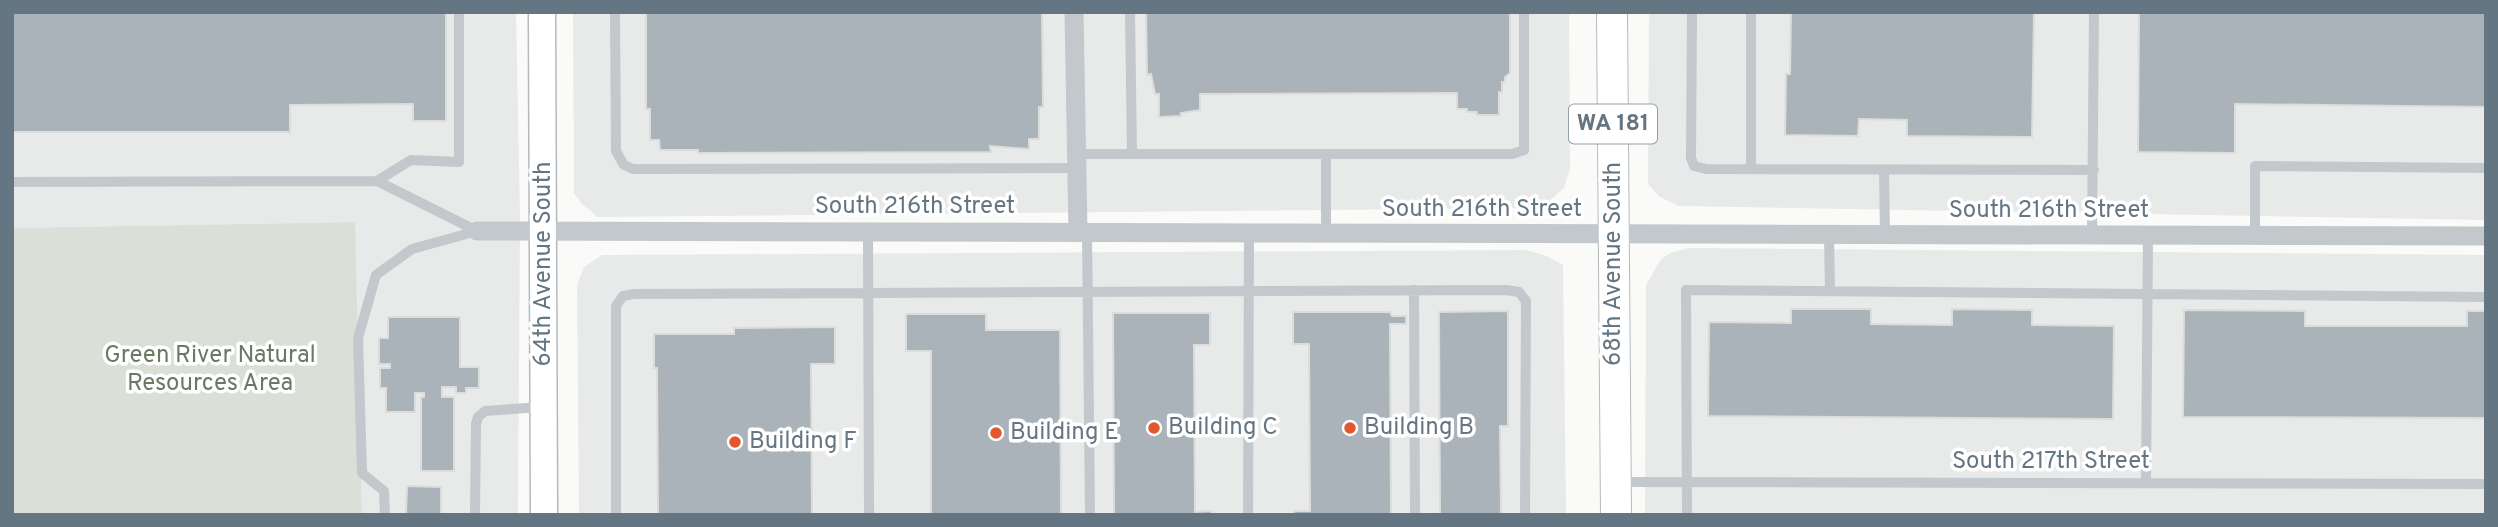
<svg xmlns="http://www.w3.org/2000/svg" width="2498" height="527" font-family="Overpass,sans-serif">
<rect width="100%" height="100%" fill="#fafaf8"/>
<path fill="#e8e9e9" d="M12 12H516L520 217 518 515H362L354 222 12 228Z
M573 12H1569L1570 169 1564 188 1547 203 1533 208 598 217 581 203 574 193Z
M1649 12H2486V220L1679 206 1660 197 1648 184Z
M1689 248 2486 255V515H1645L1646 285 1661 259 1670 253Z
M1526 250 1547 256 1563 265 1566 515H579L577 285 584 267 602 255Z"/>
<path fill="#dadfd7" d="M355 222 362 515H12V228Z"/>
<path fill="#aab3b9" stroke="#dcdcda" stroke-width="2" d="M12 12H446V121H413V104L290 105V132H12Z
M646 12H1042L1043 107H1039V139H1029V149L990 146 991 152 698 153V150H660L659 140H650V109H646Z
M1146 12H1510V73L1505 77V82H1502V92H1499V115H1477V112H1467V109H1457V93L1200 94V110L1181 113V116L1159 117V94H1155L1151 74 1147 75Z
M1782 12H2034L2032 137 1907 136V120L1859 119 1858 136 1785 135 1786 74H1790L1791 13Z
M2139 12H2486V107L2235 104V153L2138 152Z
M1791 309H1871V324L1952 325V309L2032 310V325L2114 326 2113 419 1708 416 1709 322 1791 323Z
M2184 310 2305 311V326H2467V311H2486V418L2183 417Z
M1508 311V426H1500L1501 515H1440L1439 312Z
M1293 312H1390L1392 316H1406V324H1390L1391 515H1294V511H1310L1309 344H1293Z
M1113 313H1210V345H1194L1195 512 1211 511V515H1114Z
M906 314H986V330H1060L1061 515H931V351H906Z
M388 317H460V367H479V388H466V393H456V387H442V397H454V471H421V397H424V393H415V412H386V388H380V368H390V364H379V338H388Z
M835 327V364H811L812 515H658L657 368H654V334H734V328Z
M407 486 441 487V515H406Z"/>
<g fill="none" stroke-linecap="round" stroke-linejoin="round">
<g stroke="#b3babf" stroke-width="29">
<path id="secondary" d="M542 12 544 515"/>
</g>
<g stroke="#b5babe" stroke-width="32">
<path id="primary" d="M1612 12 1616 515"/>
</g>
<path stroke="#c3c8cc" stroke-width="10" d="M615 12 616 151 624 165 633 169 1077 168
M1130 12 1132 154
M1692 12 1691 158 1694 166 1706 169 2094 170
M1077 154H1512L1524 150V12
M1326 154V233
M1751 169V12
M1884 170 1885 235
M377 181 411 160 459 162V12
M12 182 377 181 477 231
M868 232 869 515
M1087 232 1090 515
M1829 235 1830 291
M2092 236 2094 12
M2255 236V166L2486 168
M1414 290 1415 515
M1620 482 2486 484
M2146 483 2148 236
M385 515 384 491 362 473 358 338 376 275 412 249 477 231
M475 515 476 424 478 417 485 411 541 407
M616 515V306L623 296 634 294 1506 290 1519 292 1526 301 1525 515
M1248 515 1249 233
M1687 515 1686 290 2486 297"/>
<path stroke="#c3c8cc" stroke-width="19" d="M1074 12 1078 232
M477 231 2486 236"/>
<use href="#secondary" stroke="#fff" stroke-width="26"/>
<use href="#primary" stroke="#fff" stroke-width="30"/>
</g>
<g fill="#e4572e" stroke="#fff" stroke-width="2.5">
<circle cx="1154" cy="428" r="7"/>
<circle cx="1350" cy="428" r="7"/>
<circle cx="996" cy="433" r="7"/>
<circle cx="735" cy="442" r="7"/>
</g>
<g text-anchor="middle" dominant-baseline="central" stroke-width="7" stroke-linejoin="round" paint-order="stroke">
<rect fill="#fff" stroke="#939fa8" stroke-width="2" x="1569" y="104.5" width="88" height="39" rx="5"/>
<g font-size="23" font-weight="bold" fill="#657683">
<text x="1613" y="124">WA 181</text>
</g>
<g font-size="24" fill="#657683" stroke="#fff">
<text x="915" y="207">South 216th Street</text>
<text x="1482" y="210">South 216th Street</text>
<text x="2049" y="211">South 216th Street</text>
<text transform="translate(544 264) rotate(-90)">64th Avenue South</text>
<text transform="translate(1614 264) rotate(-90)">68th Avenue South</text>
<text x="2051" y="462">South 217th Street</text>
</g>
<g font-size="24" fill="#687a64" stroke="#fff">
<text x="210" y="356">Green River Natural<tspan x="210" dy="28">Resources Area</tspan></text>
</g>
<g font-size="24" fill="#657683" stroke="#fff" text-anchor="start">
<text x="1168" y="428">Building C</text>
<text x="1364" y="428">Building B</text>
<text x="1010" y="433">Building E</text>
<text x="749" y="442">Building F</text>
</g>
</g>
<rect width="2498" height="527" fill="none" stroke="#657683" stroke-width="28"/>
</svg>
